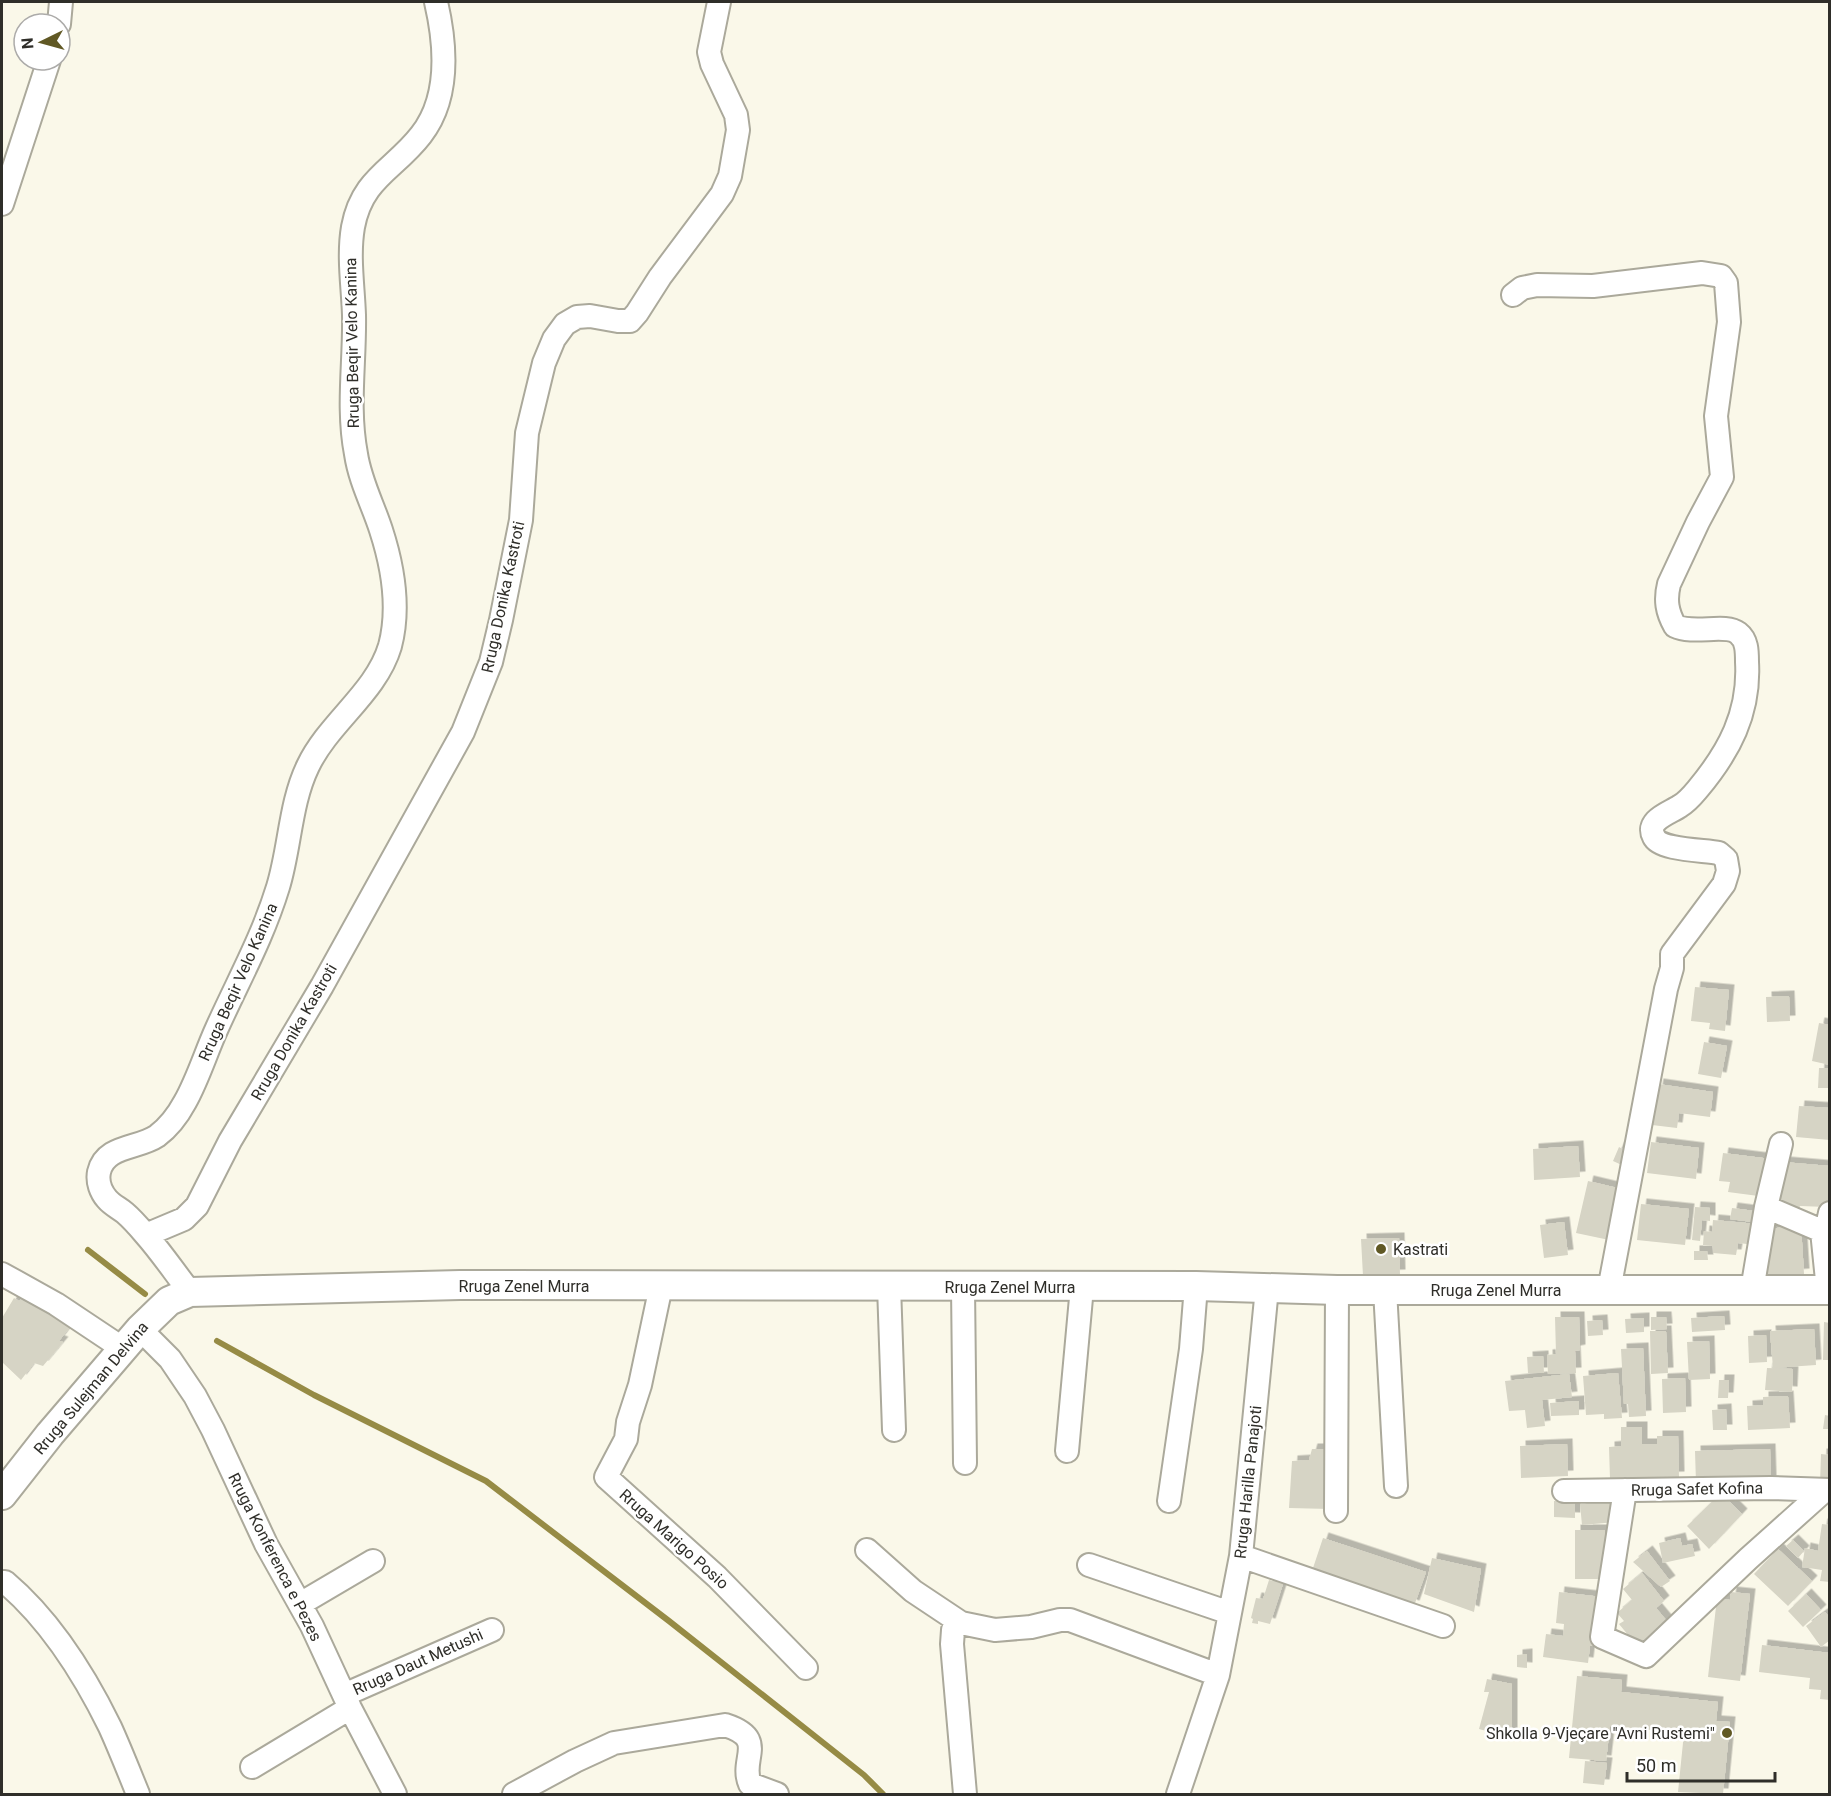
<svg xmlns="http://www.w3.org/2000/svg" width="1831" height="1796" font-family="Roboto,sans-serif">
<defs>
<filter id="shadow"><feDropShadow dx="5.5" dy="-5.5" stdDeviation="0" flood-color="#0004"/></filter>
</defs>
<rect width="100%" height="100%" fill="#faf8e9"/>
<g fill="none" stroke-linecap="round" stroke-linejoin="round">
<path stroke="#968b45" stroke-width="6" d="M88 1250 145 1294
M217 1341 314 1395 486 1481 669 1621 864 1775 883 1794"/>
</g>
<path fill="#d6d4c5" filter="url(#shadow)" d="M1695 987 1729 990 1725 1031 1709 1029 1710 1023 1691 1021Z
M1789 996 1790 1021 1767 1022 1766 997Z
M1819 1023 1830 1025V1065L1812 1061Z
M1704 1042 1727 1046 1721 1078 1698 1074Z
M1819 1068H1830V1088H1818Z
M1658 1084 1713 1092 1710 1117 1679 1113 1677 1128 1652 1125Z
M1799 1106 1830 1108V1140L1796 1137Z
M1651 1142 1699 1148 1696 1179 1647 1173Z
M1578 1146 1580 1177 1534 1180 1533 1149Z
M1619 1147 1630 1153 1624 1166 1613 1161Z
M1723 1153 1771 1159 1766 1197 1728 1192 1730 1182 1719 1181Z
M1783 1162 1830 1166 1827 1207 1800 1206 1799 1209 1780 1208Z
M1588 1181 1626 1190 1614 1241 1576 1233Z
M1641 1204 1689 1209 1685 1245 1637 1240Z
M1695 1207 1710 1208V1221L1702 1220 1700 1241 1692 1240Z
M1732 1208 1762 1212 1760 1223 1730 1219Z
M1713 1220 1758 1224 1756 1245 1738 1243 1736 1255 1713 1253V1246L1703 1245 1704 1231 1712 1232Z
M1564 1222 1568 1255 1544 1258 1540 1225Z
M1801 1226 1804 1274 1766 1277 1763 1229Z
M1399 1238 1400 1275 1363 1276 1361 1239Z
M1694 1251H1707L1708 1260H1694Z
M25 1296 72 1324 59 1341 63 1342 43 1366 34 1363 21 1380 2 1362V1318L14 1298 19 1301Z
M1724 1316 1725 1330 1692 1332 1691 1318Z
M1555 1317H1579L1580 1350 1575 1351 1576 1373 1548 1374 1547 1355 1556 1354Z
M1651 1317H1666L1667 1329 1651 1330Z
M1644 1318V1332L1626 1333 1625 1319Z
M1602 1320 1603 1335 1588 1336 1587 1321Z
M1824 1322 1830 1323V1360H1823Z
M1814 1329 1816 1365 1773 1368 1770 1331Z
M1650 1331H1666L1668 1373 1651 1374Z
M1766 1335 1767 1362 1749 1363 1748 1336Z
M1709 1341 1710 1379 1689 1380 1687 1342Z
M1643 1348 1646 1416 1629 1417 1628 1404H1624L1621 1349Z
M1543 1356 1544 1373H1528L1527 1357Z
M1767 1368 1793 1369 1792 1392 1765 1390Z
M1618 1373 1622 1418 1604 1419V1414L1586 1415 1583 1376Z
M1569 1374 1572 1397 1542 1400 1545 1426 1527 1428 1525 1410 1509 1411 1505 1381Z
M1685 1378 1686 1412 1663 1413 1662 1379Z
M1719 1380H1729L1728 1398H1718Z
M1788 1396 1790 1428 1748 1430 1747 1406 1763 1405V1397Z
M1579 1401V1415L1551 1416 1550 1403Z
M1726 1409 1727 1430H1713L1712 1410Z
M1825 1415 1830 1416V1429H1823Z
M1621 1427H1642V1444H1657V1436H1678L1679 1477 1610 1479 1609 1447 1621 1446Z
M1567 1444 1568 1476 1521 1478 1520 1446Z
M1312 1449H1329L1330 1509 1289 1508 1292 1461 1309 1460Z
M1770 1449 1771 1481 1696 1483 1695 1451Z
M1821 1454 1830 1455V1485H1820Z
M1721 1493 1742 1514 1709 1549 1687 1526Z
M1554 1501H1575V1518L1554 1517Z
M1615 1502 1616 1522 1582 1525 1580 1504Z
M1822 1524 1830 1525V1582L1820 1581 1822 1570 1802 1567 1805 1548 1818 1551Z
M1575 1530H1605V1579H1575Z
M1323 1538 1426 1572 1414 1606 1312 1571Z
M1680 1538 1682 1546 1692 1544 1695 1556 1663 1563 1659 1543Z
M1793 1540 1804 1551 1798 1558 1786 1546Z
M1778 1549 1812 1581 1788 1606 1754 1574Z
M1647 1551 1670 1581 1661 1587 1633 1562Z
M1432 1558 1481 1569 1474 1612 1424 1594Z
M1642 1573 1664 1601 1656 1608 1671 1626 1659 1629 1638 1647 1619 1624 1624 1621 1617 1613 1632 1600 1623 1589Z
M1269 1580 1283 1584 1270 1624 1258 1621V1624L1252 1623 1253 1619 1251 1618 1256 1598 1263 1599Z
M1559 1592 1602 1597 1596 1646H1590L1588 1663 1543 1657 1546 1634 1563 1636 1564 1624 1556 1623Z
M1731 1592 1750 1594 1740 1681 1708 1677 1717 1598 1730 1600Z
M1806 1594 1821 1610 1803 1627 1788 1611Z
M1825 1612 1830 1618V1640L1821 1647 1806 1626Z
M1762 1645 1830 1653V1700L1820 1699 1821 1690 1809 1689 1810 1678 1759 1672Z
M1527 1654V1668L1517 1667V1655Z
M1577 1676 1622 1680 1621 1692 1718 1702 1716 1721 1730 1722 1723 1794 1678 1792 1684 1733 1610 1726 1606 1761 1569 1758Z
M1487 1679 1512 1684V1738L1479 1729 1489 1692H1484Z
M1585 1761 1607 1763 1604 1785 1583 1783Z"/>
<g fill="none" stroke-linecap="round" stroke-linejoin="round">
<g stroke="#aba99b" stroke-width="26">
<path id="minor" d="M59 24 61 2
M2 204 49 60
M1513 295 1522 288 1537 285 1593 286 1702 273 1721 276 1726 283 1729 322 1716 416 1722 477 1698 522 1669 584C1665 600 1667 612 1675 626 1694 635 1725 623 1738 633 1747 640 1747 651 1747 662 1750 713 1729 752 1697 790 1692 796 1687 802 1680 806 1670 813 1645 820 1654 837 1660 850 1704 850 1719 853L1726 859 1728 871 1724 884 1672 954V968L1666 989 1609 1290
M1766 1207 1822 1231
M146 1235 184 1219 197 1206 230 1141 322 986 463 732 491 662 501 620 521 520 527 433 544 363 554 339 565 324 577 317 590 316 618 321H630L637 313 660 277 722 194 730 176 738 130 736 115 712 64 709 52 719 2
M2 1274 56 1304 122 1348
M661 1286 640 1385 628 1422 626 1439 606 1477 717 1577 806 1668
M889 1286 894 1430
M963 1287 965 1463
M1385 1290 1396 1486
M1752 1290 1766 1207 1781 1144
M1828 1290 1822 1231 1828 1222 1830 1213
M190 1292C175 1273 161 1252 145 1234 139 1227 132 1219 125 1213 119 1208 112 1205 107 1199 101 1192 97 1182 99 1172 105 1145 138 1149 157 1136 169 1127 178 1115 185 1102 198 1079 206 1052 217 1028 239 979 262 939 278 887 290 848 290 803 308 766 329 722 376 693 390 646 400 608 393 567 381 530 373 505 360 481 356 454 347 407 355 362 354 315 353 286 348 256 353 227 362 178 394 170 421 135 450 98 446 45 436 2
M140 1329 170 1359 195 1396 213 1430 266 1544 312 1626 350 1708 395 1794
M1067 1451 1082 1287
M1625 1490 1602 1637 1646 1656 1748 1559 1825 1490
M1564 1491 1771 1488 1830 1490
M1169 1501 1191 1349 1196 1286
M1336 1511 1337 1290
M867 1550 913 1591 961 1623 995 1630 1031 1627 1060 1620H1070L1218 1675
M1241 1556 1443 1626
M1089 1565 1230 1613
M2 1582H5C50 1620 84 1674 110 1727 120 1749 129 1772 138 1794
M300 1604 373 1561
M961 1623 953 1630 952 1644 965 1794
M344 1695 492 1630
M252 1767 350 1708
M514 1794 575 1761 614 1743 725 1725C769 1739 739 1759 750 1784L777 1794
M1178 1794 1218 1675 1241 1556 1267 1288"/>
</g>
<g stroke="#aba99b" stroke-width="32">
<path id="major" d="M2 1495 50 1434 140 1329 169 1301 190 1292 460 1285 1196 1286 1337 1290H1830"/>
</g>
<use href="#minor" stroke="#fff" stroke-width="22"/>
<use href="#major" stroke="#fff" stroke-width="28"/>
</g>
<g fill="#605824" stroke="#fff" stroke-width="2">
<circle cx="1381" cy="1249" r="6"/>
<circle cx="1727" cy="1733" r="6"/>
</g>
<g text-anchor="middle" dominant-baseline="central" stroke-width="5" stroke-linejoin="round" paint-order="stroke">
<g font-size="16" fill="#2f2e29" stroke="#fff">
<text transform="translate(352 343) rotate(-91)">Rruga Beqir Velo Kanina</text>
<text transform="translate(503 597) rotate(-78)">Rruga Donika Kastroti</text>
<text transform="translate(238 982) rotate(-66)">Rruga Beqir Velo Kanina</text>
<text transform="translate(294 1032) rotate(-60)">Rruga Donika Kastroti</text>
<text x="524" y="1286">Rruga Zenel Murra</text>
<text x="1010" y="1287">Rruga Zenel Murra</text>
<text x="1496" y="1290">Rruga Zenel Murra</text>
<text transform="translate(91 1388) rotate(-50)">Rruga Sulejman Delvina</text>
<text transform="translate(1248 1482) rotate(-84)">Rruga Harilla Panajoti</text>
<text transform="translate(1697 1489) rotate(-1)">Rruga Safet Kofina</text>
<text transform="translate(674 1539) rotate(42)">Rruga Marigo Posio</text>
<text transform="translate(275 1557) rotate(63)">Rruga Konferenca e Pezes</text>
<text transform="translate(418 1662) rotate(-24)">Rruga Daut Metushi</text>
</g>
<g font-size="16" fill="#2f2e29" stroke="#fff" text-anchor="start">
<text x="1393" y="1249">Kastrati</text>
<text x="1715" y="1733" text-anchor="end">Shkolla 9-Vjeçare "Avni Rustemi"</text>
</g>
</g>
<rect width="1831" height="1796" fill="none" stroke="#2f2e29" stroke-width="6"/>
<g transform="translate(42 42) rotate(265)"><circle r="28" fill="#ffffff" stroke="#acaba9" stroke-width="1.5"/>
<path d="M0-4.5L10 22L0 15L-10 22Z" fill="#605824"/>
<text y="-9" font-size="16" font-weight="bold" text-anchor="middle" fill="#2f2e29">N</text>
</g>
<path d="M1627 1772v9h148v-9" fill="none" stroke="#2f2e29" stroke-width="3"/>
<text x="1636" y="1772" font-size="18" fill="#2f2e29" stroke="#ffffff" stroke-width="4.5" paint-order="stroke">50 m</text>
</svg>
